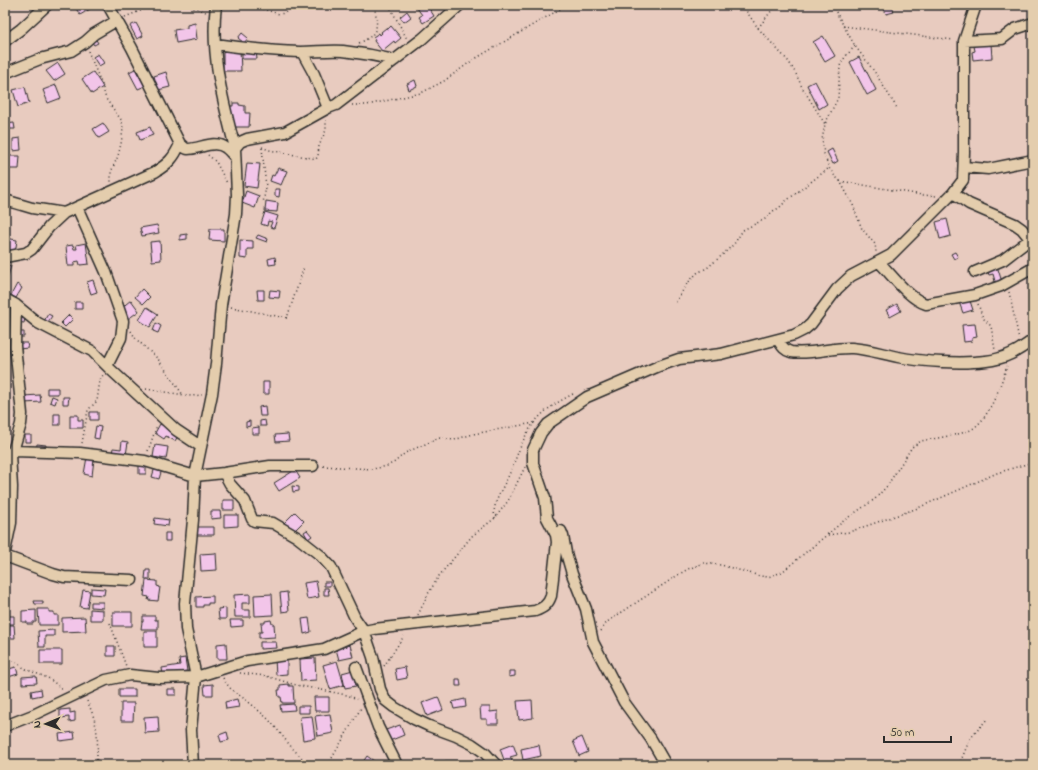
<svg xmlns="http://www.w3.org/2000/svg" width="1038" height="770" font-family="'Indie Flower',sans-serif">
<rect width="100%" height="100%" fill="#e8cbbf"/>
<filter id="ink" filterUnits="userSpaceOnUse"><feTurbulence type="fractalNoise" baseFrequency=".025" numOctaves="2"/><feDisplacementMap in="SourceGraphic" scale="8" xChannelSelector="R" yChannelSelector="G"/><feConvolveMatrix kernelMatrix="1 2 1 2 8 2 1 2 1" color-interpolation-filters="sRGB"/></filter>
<g filter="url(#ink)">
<path fill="#f2c5e9" stroke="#2b2b2b" d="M74 5H88L90 9 80 15Z
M422 5H427L434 16 423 23 419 17 422 15 417 8Z
M883 5H892L894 12 886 14Z
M407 11 411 17 404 22 400 17Z
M136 23 143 36 137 39 130 26Z
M195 23 197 39 176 43 174 30 187 28V25Z
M391 26 401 38 395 43 394 41 382 51 374 41 375 39 373 37 379 33 380 35 382 33 381 32 386 28 388 29Z
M242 33 248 38 244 43 238 38Z
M823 36 835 56 825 62 813 42Z
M95 38 98 43 94 45 91 41Z
M991 44 992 58 973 60 972 52 975 51 974 46Z
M223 49H240L241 71H223Z
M242 52H256L257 59H242Z
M98 54 104 63 99 66 93 57Z
M859 57 876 90 867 95 850 62Z
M58 63 65 74 54 81 46 71Z
M135 69 145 86 138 89 129 72Z
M93 72 103 87 92 94 82 79Z
M166 72 170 87 158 90 154 76Z
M415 80 417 86 409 90 407 84Z
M815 81 827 104 819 109 807 85Z
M56 85 61 98 48 103 43 90Z
M25 87 29 103 18 107 13 90Z
M233 103H239V105L245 106V113H250L249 127H232V113H229V106H233Z
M14 123 15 129H6L5 124Z
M103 123 109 132 99 138 93 129Z
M150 127 153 135 140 140 137 132Z
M20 138 21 150 13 151V139Z
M832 149 838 161 833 164 827 152Z
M5 156H20L19 169H5Z
M247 163 260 164 257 188 244 186Z
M278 168 287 171 281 185 270 181 272 175 274 176Z
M275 189H280L279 197 275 196Z
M246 191 259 196 255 208 242 203Z
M266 201 278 203 277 212 265 211Z
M265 212 278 216 274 228 270 227 272 222 268 221 267 226 261 224Z
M947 219 951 236 940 239 936 222Z
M157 225 159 233 142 236 140 228Z
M210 229H224V241L209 240Z
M187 234V239L180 240V235Z
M258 235 268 239 267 242 256 238Z
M5 238 17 240 15 254 5 253Z
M240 240 253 241V249H247V259L240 258Z
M160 241 161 260 152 261 150 242Z
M86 243 89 264 80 265 79 261 74 262V266H68L66 246 73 245 74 249H77L76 245Z
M955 252 958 257 954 259 951 254Z
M275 257 276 264 269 265 268 259Z
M5 265 11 266 6 283H5Z
M997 266 1002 282 996 285 993 274 989 275 987 269Z
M93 280 97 292 91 294 87 282Z
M17 284 22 288 16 298 11 295Z
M142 289 150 297 143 304 135 297Z
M257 290H264V300H258Z
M270 290 280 291 279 298 269 297Z
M131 300 139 311 128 319 120 309Z
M966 300 967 302 970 301 973 310 963 313 959 302Z
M75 302H82V309H75Z
M897 304 901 311 890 317 886 310Z
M147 307 158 314 150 327 139 320Z
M48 314 52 316 46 325 43 323Z
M69 315 73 319 65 327 61 323Z
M5 316H9L8 322 5 321Z
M18 317 25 318 24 323 17 322Z
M156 323 161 326 158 333 153 331Z
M975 324 977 337 972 338V341L964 342 962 325Z
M19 332H24V337H19Z
M19 343H27L28 348 19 349Z
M263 382H269V394H263Z
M47 388H58V394H47Z
M40 395 41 402 24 403 23 396Z
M52 396 57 398 55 404 50 402Z
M63 397H69L68 404H63Z
M265 406 266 416H260L259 407Z
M90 412H98V420H90Z
M54 414H60V425H54Z
M70 415H78V420H83V428H70Z
M265 420 266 426H260V421Z
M250 421V426L246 427V422Z
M160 424 179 434 175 441 166 436 164 439 155 433Z
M96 426 101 427 99 439 94 438Z
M259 427V434H252V428Z
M288 434 289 441 276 442 275 435Z
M25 435H31V442H25Z
M122 441 128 442 126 455 112 453 113 448 121 449Z
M37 444 46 445 45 451 36 450Z
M155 445 168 447 166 459 153 457Z
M87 457 94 459 92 476 84 474Z
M139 464H146V474H139Z
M155 467 162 469 159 479 152 477Z
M295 470 300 478 279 491 274 483Z
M292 486 299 487V491L293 492Z
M223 500H234V510H223Z
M211 511H220L221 518 211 519Z
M295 512 304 521 293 532 283 524Z
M224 515H238V526L224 527Z
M155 518 169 520 168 526 154 524Z
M196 527H214V535H197Z
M307 530 312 536 308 539 304 532Z
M165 533H170V541H165Z
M216 553 217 570 201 571 200 554Z
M146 570H150V579H145Z
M146 580 157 581V586L160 587 158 601 148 600 149 597 144 596Z
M316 581 319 597 307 599 304 583Z
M324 582H330V586H324Z
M91 588 105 589 104 595 91 594Z
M324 588H328L329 595H324Z
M83 590 90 591 87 608 80 607Z
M287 592 289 611 282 612 280 593Z
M250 594V603H242V610H250V617H235L234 595Z
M272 594 273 615 255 616 254 595Z
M213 596V603H208V605H203V607H196V597Z
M34 601H43V604H35Z
M91 602H103V608L91 607Z
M226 608V619H219L218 609Z
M38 609H49V612H54V615H58V625H39Z
M90 609 103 610V620H90Z
M36 610V622H33V624H27V622H22V611Z
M113 612H132V626H113Z
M5 613H7V616H14V624H5Z
M143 616H155V620H158V629H141L142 622H143Z
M85 617 86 631 62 632V618Z
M309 618 311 632 304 634 302 619Z
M230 620H243V626L231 627Z
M271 620 272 624H274L275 637 259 638V632H262L261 623H265V621Z
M9 625H14L15 638H5V631H9Z
M54 630V636H45V647H39L38 631Z
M144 631H157V647H144Z
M260 642H276L277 648 260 649Z
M226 643 227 659H217V644Z
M350 645 353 657 339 660 336 649Z
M107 646H115V656H107Z
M40 650H62V664H40Z
M185 658 187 671 163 675 162 668 180 665 179 659Z
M287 658V674L276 675 275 659Z
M315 658 316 680 301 681 300 659Z
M337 661 344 685 330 689 323 665Z
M16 667 18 674 5 678V670Z
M405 667 407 678 397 680 395 669Z
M353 670 356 686 345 688 342 673Z
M509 671H515V676L509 677Z
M36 676 37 683 22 684V677Z
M456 679H460L461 686H456Z
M213 684V695H205L204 685Z
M289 684V686H293L294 703H282L281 697H279L278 690H280V685Z
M41 689 42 695 32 697 31 691Z
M119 689H135V697H119Z
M167 689H176V695H167Z
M314 697H329V711H315Z
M438 697 443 710 427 716 422 703Z
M237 699 239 707 226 709 225 702Z
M465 699 466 707 454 709 452 702Z
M532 700 533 718 519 720 517 701Z
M121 703H134L133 721H121Z
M294 704 295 710 281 711 280 705Z
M298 706H309V713H298Z
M480 707H490V712L498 711V724H487V719H481Z
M70 709V713L75 712V721L69 722V717L60 718V710Z
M330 714 333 733 318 736 315 716Z
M158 716 159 732 145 733 144 717Z
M312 716 315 738 303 740 300 717Z
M400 725 404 735 387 742 383 731Z
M74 732 75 739 60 741 59 734Z
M227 732 229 740 221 742 219 735Z
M582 737 588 752 579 756 573 741Z
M513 744 517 755 510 757 513 763 506 765 500 749Z
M539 745 541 756 523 760 521 749Z
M367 756 378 764V765H361Z
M445 761H461V765H445Z"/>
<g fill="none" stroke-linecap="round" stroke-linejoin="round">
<g stroke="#2b2b2b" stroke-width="13">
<path id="street" d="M108 5 132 48 180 144C183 146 185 149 188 149 200 149 215 139 226 148 229 150 232 154 235 157
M216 5C210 54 223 101 235 148
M5 41 21 29 47 5
M964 41 1002 39 1015 29 1033 23
M215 44C243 48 272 51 300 52 315 52 329 50 343 51 361 53 378 56 395 60
M302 52 314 74 328 108
M5 73 40 59 71 51 85 42 94 34 116 21
M964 167 988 169 1033 160
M953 193 969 204 1015 224 1022 229 1030 239
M5 200 32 208 64 213
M77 207 106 272 123 321 121 338 107 366
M5 257 26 253 32 249 49 227 64 213 155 172C168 164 174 158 180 144
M879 262C892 275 909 299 926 304L975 295 1001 286 1033 268
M975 272 1003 260 1033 237
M5 299 16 305 38 323 92 351 110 369 176 430 200 446
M778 340C782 346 784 350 791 352 812 355 832 347 852 348 867 349 883 354 898 357 922 362 962 364 986 361 1005 359 1018 351 1033 340
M13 451 21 424 22 414 15 346 16 305
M224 473 230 484 245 501 252 519 254 521 273 523 297 537 320 555 331 567 355 618 364 631 373 657 380 689 385 700 394 707 414 719 429 726 456 736 472 744 485 753 496 765
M561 531 563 536 566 553 572 574 586 609 593 642 624 702 651 739 666 765
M5 552 11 523 12 487 10 454 11 452 13 451 80 453 145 461 195 476 224 473 270 466H313
M5 556 53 574 64 577 132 580
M356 667 378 727 397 765
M5 726 33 715 106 680 130 675 159 678 196 677 247 661 324 649 364 631 374 629 535 611C543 608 548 605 551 596L557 542 556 535 547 518 545 498 533 463V450L541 433 548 424 587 397 659 366 679 359 721 354 794 335 804 330 811 324 837 289 851 276 891 255 953 193 963 180 964 152V41L976 5
M193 765 191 730 196 677 186 629 185 603 193 520 195 476 212 394 216 364 221 305 236 214 237 195 235 148 240 142 247 139 285 132 328 108 336 105 422 39 460 5"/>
</g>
<path stroke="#2b2b2b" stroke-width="1.5" stroke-dasharray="1 3" stroke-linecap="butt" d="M186 5 206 12
M251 5 279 14 285 13 291 5
M389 5 407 39
M742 5 758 28 789 62 796 74 802 87 825 124
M832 5 855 46 874 71 897 108
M125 17 155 5
M843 26 954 40
M758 28 776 5
M359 43C380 34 378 25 374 5
M855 46 845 57 840 66 838 98 825 124 822 140 824 154 829 168 834 175 840 181 853 205 862 229 875 244 876 252
M88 51 102 85 106 99 122 121 123 129 121 144 118 156 111 172V182
M352 105H367L421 93 444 81 473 60 567 5
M262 147 269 150 316 159 318 156 319 146 326 130V120
M262 148 266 187 263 203
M208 155 216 162 227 183
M840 181 922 195 937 196
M1028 259 1031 251
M1009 292 1019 339
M676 302 686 285 697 273 707 268 720 257 734 244 743 230 765 219 773 211 779 208 786 201 829 168
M978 304 983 318 991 326 995 350
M231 307 287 318 304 267
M131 331 136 339 158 359 183 395
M146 389 191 396 202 395
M82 443 88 410 97 401 100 380 103 375
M148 451 157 425
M323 466 373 469 387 466 395 462 405 453 439 438 454 440 473 434 534 423
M495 518C494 514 494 510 495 506 498 495 504 485 509 475 517 457 522 438 534 423 545 409 558 402 573 394
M828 535 849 532 918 508 997 473 1033 462
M418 615 428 594 439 576 472 536 495 518 508 501 525 467
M110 623 126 666
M601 631 607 622 678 575 688 569 704 563 721 565 760 576 768 577 782 572 846 519 875 499 887 486 912 447 921 441C936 438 954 436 968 431 988 424 1001 384 1007 366
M5 658 18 663 25 669 48 678 64 690
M384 666 404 636
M240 673 266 676 296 685 347 695 357 699
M223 678C232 693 235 691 247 701 254 706 260 712 266 717 282 733 292 752 311 765
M87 701C98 723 99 740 96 765
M328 765 361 708
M959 765 970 739 987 719"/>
<use href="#street" stroke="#e4cdad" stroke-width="10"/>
</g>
</g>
<rect width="1038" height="770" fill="none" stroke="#e4cdad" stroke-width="20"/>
<rect x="10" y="10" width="1018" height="750" fill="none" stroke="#2b2b2b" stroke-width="1.5" filter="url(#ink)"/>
<g transform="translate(46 724) rotate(268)" stroke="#e4cdad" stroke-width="3" paint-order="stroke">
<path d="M0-3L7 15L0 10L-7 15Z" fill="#2b2b2b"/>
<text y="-6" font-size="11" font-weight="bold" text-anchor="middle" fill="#2b2b2b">N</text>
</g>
<path d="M884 736v6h67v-6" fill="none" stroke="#2b2b2b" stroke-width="2"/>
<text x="890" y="736" font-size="12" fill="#2b2b2b" stroke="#e4cdad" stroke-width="3" paint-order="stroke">50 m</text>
</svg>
